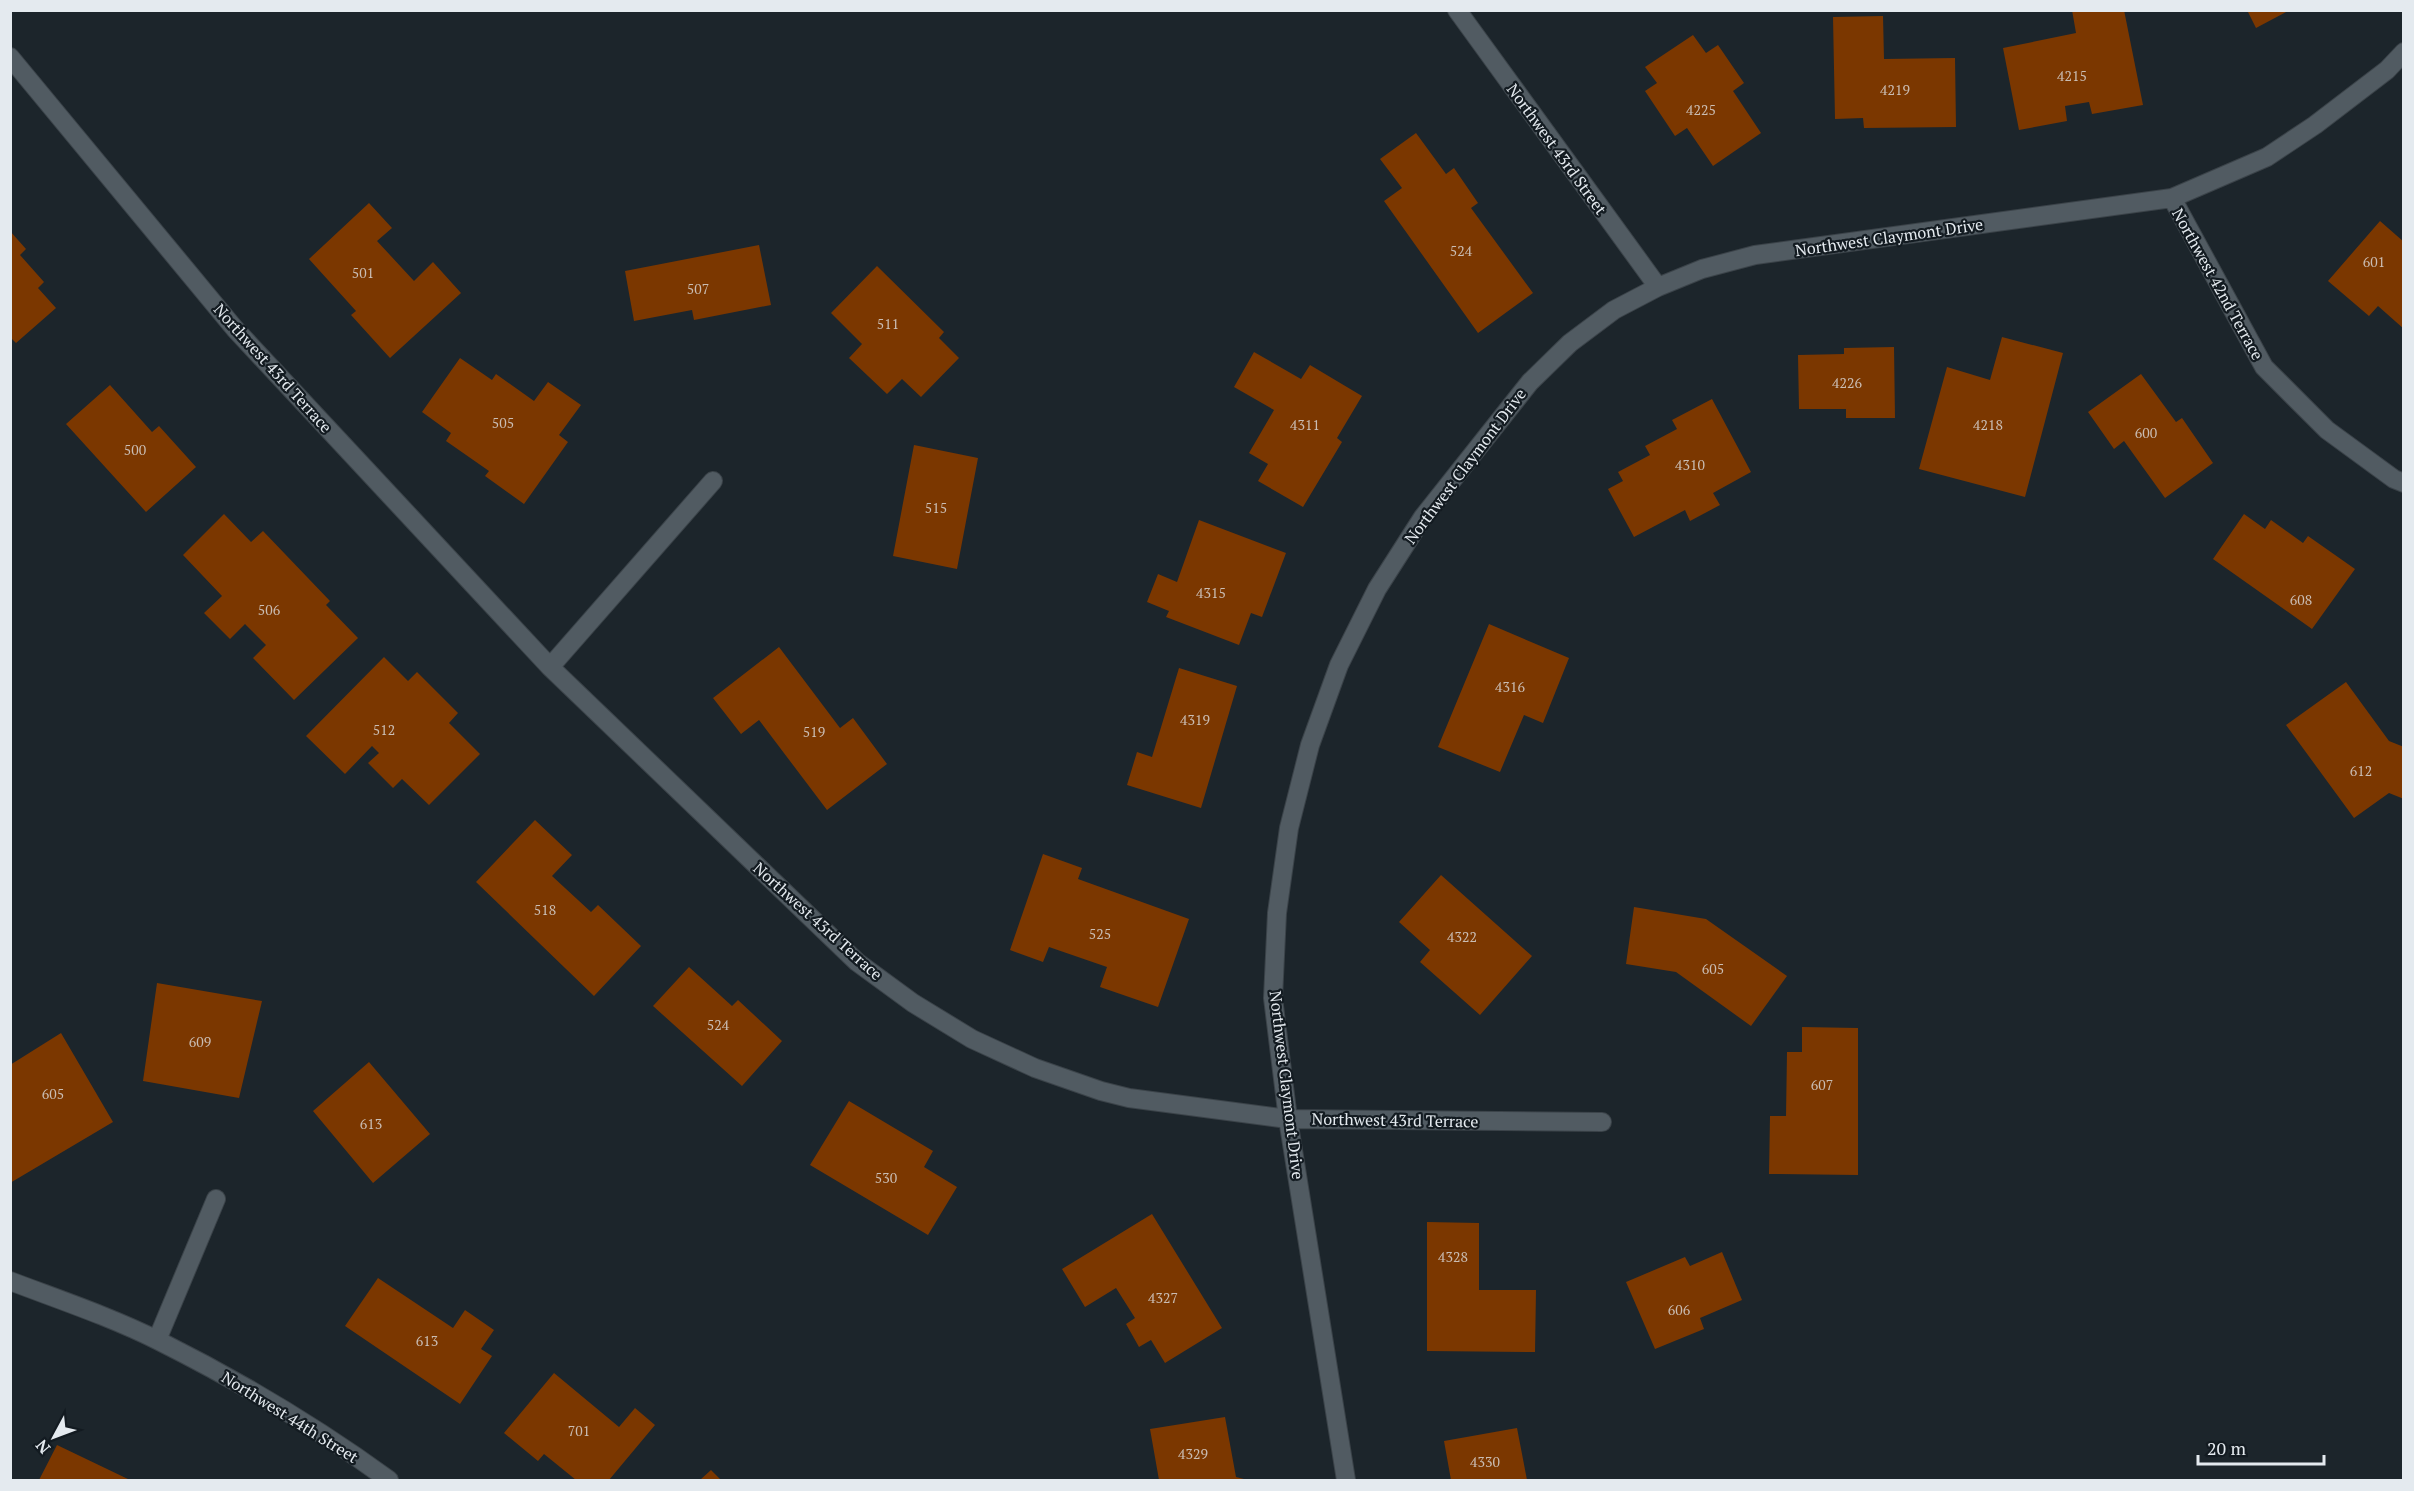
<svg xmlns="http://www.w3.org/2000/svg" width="2414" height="1491" font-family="'PT Serif',serif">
<rect width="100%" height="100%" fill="#1c252b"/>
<path fill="#7b3700" d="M2072 10H2124L2143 105 2092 114 2089 102 2065 106 2067 121 2019 130 2003 48 2076 33Z
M2247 10H2290L2256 28Z
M1883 16 1884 59 1955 58 1956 127 1864 128 1863 118 1835 119 1833 17Z
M1693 35 1706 53 1718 45 1744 83 1733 91 1761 133 1713 166 1687 128 1675 136 1645 91 1657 83 1645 67Z
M1416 133 1446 174 1454 168 1478 203 1471 208 1533 293 1478 333 1384 201 1402 188 1380 159Z
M369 203 392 228 377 241 414 281 433 262 461 293 390 358 351 315 356 311 309 259Z
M2380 221 2404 242V329L2378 306 2369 316 2328 281Z
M10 231 26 249 20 255 44 282 38 288 56 308 16 343 10 337Z
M759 245 771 305 694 320 692 310 634 321 625 271Z
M877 266 944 332 939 338 959 358 921 397 902 379 887 394 849 358 862 344 831 313Z
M2002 337 2063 353 2025 497 1919 469 1947 367 1990 380Z
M1894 347 1895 418H1846V409H1799L1798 355 1844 354V348Z
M1254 352 1301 379 1310 365 1362 396 1337 438 1342 442 1303 507 1258 481 1268 464 1249 453 1274 410 1234 387Z
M460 358 492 380 496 374 534 401 548 382 581 405 559 435 568 442 524 504 485 476 489 471 446 441 451 433 422 412Z
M2141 374 2176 422 2182 418 2213 463 2165 498 2124 441 2114 449 2088 412Z
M110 385 152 432 159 426 196 467 146 512 66 424Z
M1712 399 1751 472 1713 493 1720 505 1690 521 1685 510 1634 537 1608 489 1623 481 1618 472 1650 455 1645 446 1677 429 1672 420Z
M914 445 978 458 957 569 893 556Z
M224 514 251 542 263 531 330 601 326 605 358 638 294 700 253 658 266 645 245 624 230 639 204 613 222 596 183 555Z
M2244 514 2265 529 2271 520 2303 543 2308 536 2355 569 2312 629 2213 559Z
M1199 520 1286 553 1262 617 1251 613 1239 645 1166 617 1169 611 1147 602 1158 574 1177 582Z
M1489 624 1569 658 1543 723 1524 715 1500 772 1438 747Z
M779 647 840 728 853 718 887 764 827 810 759 720 741 734 713 698Z
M384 657 408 681 417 672 458 713 449 723 480 754 429 805 402 779 393 788 368 763 379 753 372 746 345 774 306 736Z
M1179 668 1237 686 1201 808 1127 785 1137 752 1152 757Z
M2346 682 2389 741 2404 747V799L2389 793 2354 818 2286 725Z
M535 820 572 855 552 876 591 912 598 905 641 946 594 996 476 882Z
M1043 854 1082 868 1078 879 1189 919 1158 1007 1100 987 1107 967 1049 947 1043 962 1010 950Z
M1441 875 1532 956 1480 1015 1420 962 1430 950 1399 922Z
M1634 907 1706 919 1787 976 1751 1026 1676 972 1626 964Z
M689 967 732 1006 738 1000 782 1041 742 1086 653 1006Z
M157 983 262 1001 239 1098 143 1081Z
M1802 1027 1858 1028V1175L1769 1174 1770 1116H1786L1787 1052H1802Z
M61 1033 113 1122 10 1183V1065Z
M369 1062 430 1134 373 1183 313 1111Z
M849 1101 933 1151 924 1167 957 1187 928 1235 810 1165Z
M1152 1214 1222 1328 1165 1363 1151 1340 1139 1347 1126 1324 1135 1318 1116 1288 1085 1307 1062 1269Z
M1427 1222 1479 1223V1290H1536L1535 1352 1427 1351Z
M1722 1252 1742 1300 1700 1318 1704 1329 1655 1349 1626 1282 1685 1257 1690 1266Z
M378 1278 453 1328 465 1310 494 1330 481 1349 492 1356 460 1404 345 1326Z
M554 1373 619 1427 635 1408 655 1425 609 1480H576L544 1454 538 1461 504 1433Z
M1225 1417 1236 1477 1248 1480H1159L1150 1429Z
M1517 1428 1527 1480H1451L1444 1441Z
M57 1445 130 1480H39Z
M711 1470 721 1480H700Z"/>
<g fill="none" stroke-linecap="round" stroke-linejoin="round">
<g stroke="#3b4349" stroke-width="20">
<path id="street" d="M1457 10 1658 287
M10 57 235 329 550 667 857 962 913 1003 972 1039 1035 1068 1101 1091 1129 1098 1288 1119 1602 1122
M2172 198 2264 367 2327 430 2394 479 2404 483
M550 667 713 481
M10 1281C60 1300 111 1317 159 1341 239 1381 316 1427 389 1480
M157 1340 216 1199
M1346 1480 1288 1119 1273 998 1277 913 1289 828 1310 745 1339 665 1377 589 1423 517 1530 382 1570 343 1614 310 1658 287 1702 269 1755 255 2172 198 2267 157 2315 125 2387 70 2404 52"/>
</g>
<use href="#street" stroke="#515b62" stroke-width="18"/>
</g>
<g text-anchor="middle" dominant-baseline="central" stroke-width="4.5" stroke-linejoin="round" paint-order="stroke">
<g font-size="14" fill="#cabdb3">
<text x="2072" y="75">4215</text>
<text x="1895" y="89">4219</text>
<text x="1701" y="109">4225</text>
<text x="1461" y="250">524</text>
<text x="2374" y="261">601</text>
<text x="363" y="272">501</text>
<text x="698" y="288">507</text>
<text x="888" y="323">511</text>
<text x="1847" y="382">4226</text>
<text x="503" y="422">505</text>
<text x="1305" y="424">4311</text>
<text x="1988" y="424">4218</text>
<text x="2146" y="432">600</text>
<text x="135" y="449">500</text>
<text x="1690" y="464">4310</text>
<text x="936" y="507">515</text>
<text x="1211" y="592">4315</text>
<text x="2301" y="599">608</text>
<text x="269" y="609">506</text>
<text x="1510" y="686">4316</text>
<text x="1195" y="719">4319</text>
<text x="384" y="729">512</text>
<text x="814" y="731">519</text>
<text x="2361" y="770">612</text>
<text x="545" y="909">518</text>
<text x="1100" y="933">525</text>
<text x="1462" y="936">4322</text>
<text x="1713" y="968">605</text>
<text x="718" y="1024">524</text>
<text x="200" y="1041">609</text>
<text x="1822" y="1084">607</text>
<text x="53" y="1093">605</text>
<text x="371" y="1123">613</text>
<text x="886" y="1177">530</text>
<text x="1453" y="1256">4328</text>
<text x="1163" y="1297">4327</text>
<text x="1679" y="1309">606</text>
<text x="427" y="1340">613</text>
<text x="579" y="1430">701</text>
<text x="1193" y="1453">4329</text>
<text x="1485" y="1461">4330</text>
</g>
<g font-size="16" fill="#e4eaef" stroke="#131b21">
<text transform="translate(1557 149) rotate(54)">Northwest 43rd Street</text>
<text transform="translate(1889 237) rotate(-8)">Northwest Claymont Drive</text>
<text transform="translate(2218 284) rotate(61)">Northwest 42nd Terrace</text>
<text transform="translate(273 368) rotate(48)">Northwest 43rd Terrace</text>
<text transform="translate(1465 466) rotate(-53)">Northwest Claymont Drive</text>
<text transform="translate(818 921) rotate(42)">Northwest 43rd Terrace</text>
<text transform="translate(1287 1085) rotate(83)">Northwest Claymont Drive</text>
<text transform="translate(1395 1120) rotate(1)">Northwest 43rd Terrace</text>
<text transform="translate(290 1417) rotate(32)">Northwest 44th Street</text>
</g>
</g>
<rect width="2414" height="1491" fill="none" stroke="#e4eaef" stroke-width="24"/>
<g transform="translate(54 1437) rotate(229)" stroke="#131b21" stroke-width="4.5" paint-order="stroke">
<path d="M0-4.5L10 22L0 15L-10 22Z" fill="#e4eaef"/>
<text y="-9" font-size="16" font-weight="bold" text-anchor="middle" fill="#e4eaef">N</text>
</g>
<path d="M2198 1455v9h126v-9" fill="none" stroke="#e4eaef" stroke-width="3"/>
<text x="2207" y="1455" font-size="18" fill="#e4eaef" stroke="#131b21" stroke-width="4.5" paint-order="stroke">20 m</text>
</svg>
